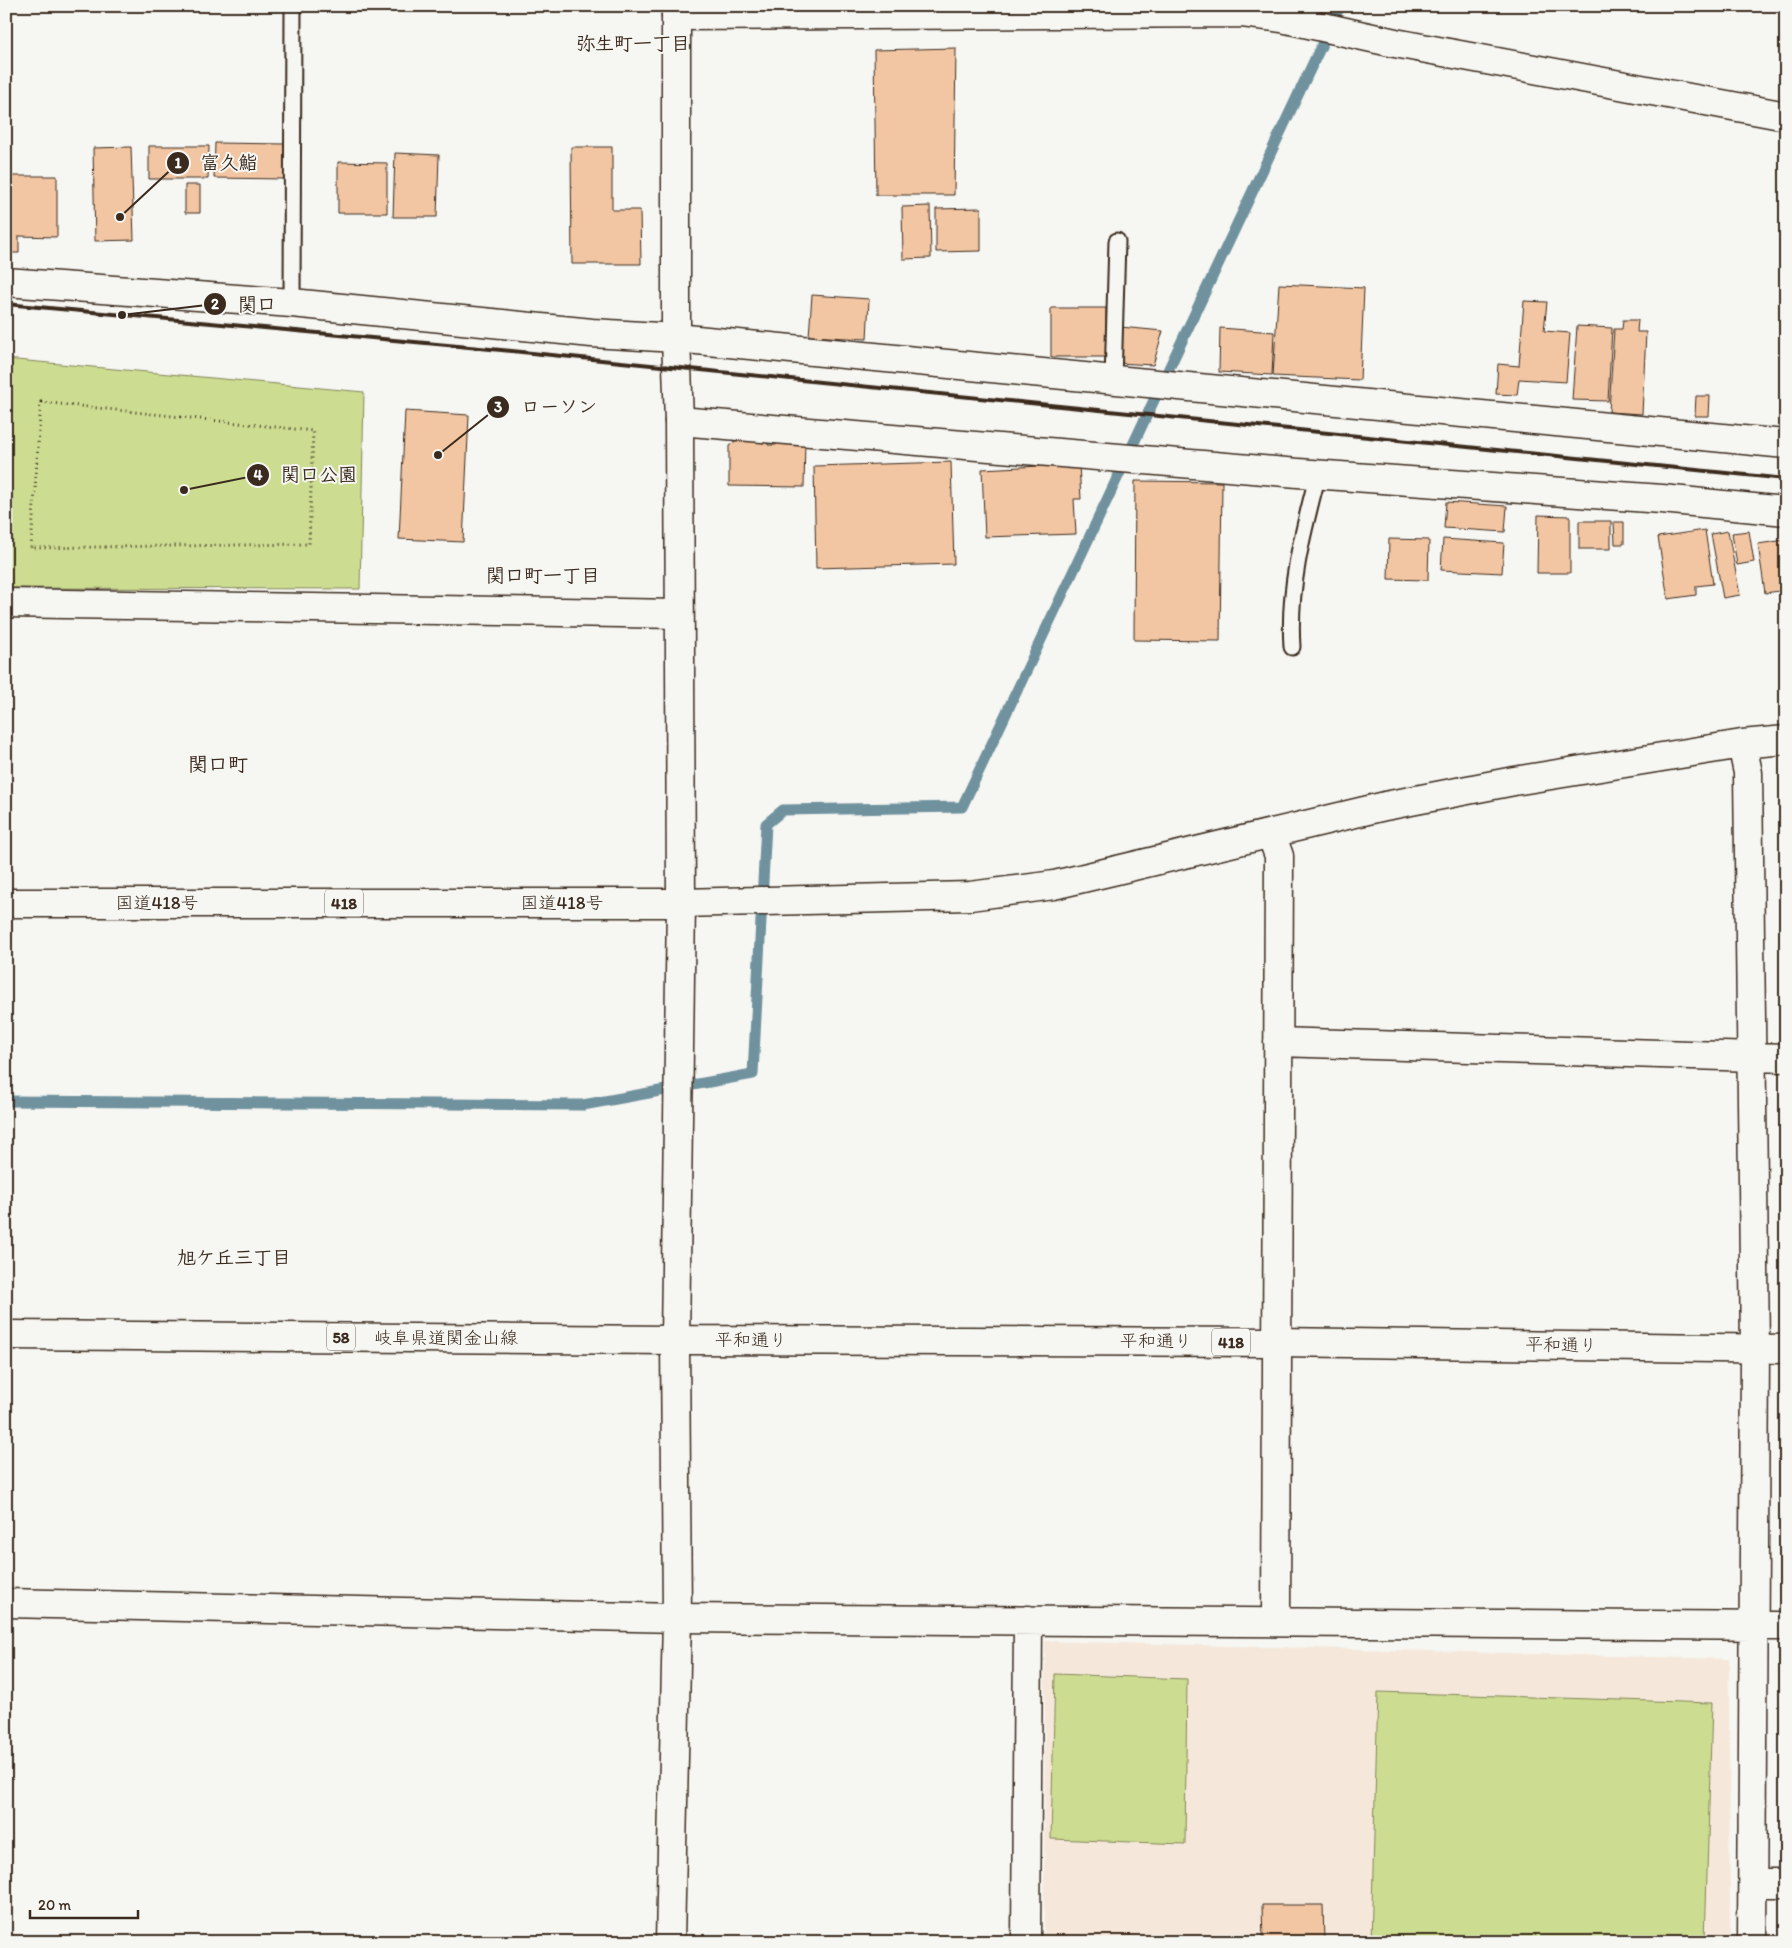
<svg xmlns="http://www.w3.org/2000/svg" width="1792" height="1948" font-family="Itim,'Klee One',sans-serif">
<rect width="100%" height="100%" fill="#f6f6f2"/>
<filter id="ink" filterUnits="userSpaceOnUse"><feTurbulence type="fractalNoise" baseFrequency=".02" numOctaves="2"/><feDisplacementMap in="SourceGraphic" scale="10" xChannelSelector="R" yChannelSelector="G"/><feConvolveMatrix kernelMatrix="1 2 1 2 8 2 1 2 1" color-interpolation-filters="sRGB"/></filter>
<g filter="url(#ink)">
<path fill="#f5e8da" d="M1045 1641 1729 1659 1730 1942H1044Z"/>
<path fill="#ccdd91" stroke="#848458" d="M6 359 364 392 360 589 6 588Z
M1055 1674 1187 1679 1185 1844 1051 1839Z
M1378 1692 1712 1703 1705 1942H1371Z"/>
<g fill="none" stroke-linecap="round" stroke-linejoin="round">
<path stroke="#6f929e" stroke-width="11" d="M6 1101 583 1105 753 1074 766 824 783 810 962 807 1340 6"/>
</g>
<path fill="#f2c6a2" stroke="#3b2a1e" d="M956 48 954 195H876L874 50Z
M215 143 286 144 285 179 214 178Z
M149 146H209L208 179H149Z
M131 147 134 240 95 241 93 148Z
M571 147H612V210H640L641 264H572Z
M395 153 439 155 437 217H393Z
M338 162 387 163V213H338Z
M6 176H57V237L19 236V253H6Z
M185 185H200V213H185Z
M930 206 931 258 903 259 902 207Z
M981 208V251L936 252V209Z
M1279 284 1364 288 1360 380 1273 376Z
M812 295 869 299 867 339 809 336Z
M1524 301 1547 302 1544 331 1570 333 1566 382 1519 379 1517 395 1496 394 1498 364 1519 366Z
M1051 308H1106V357H1051Z
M1623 320H1638L1637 332H1646L1642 414 1609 412 1614 329H1622Z
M1577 326 1612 328 1608 401 1572 400Z
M1120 327 1163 331 1153 365 1118 363Z
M1220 328 1274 332 1272 375 1219 372Z
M1696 396H1710L1709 416H1695Z
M405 411 469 415 463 542 399 539Z
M741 437 768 438V445H776V439L805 440 804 487 729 486V446Z
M951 462 954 564 816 568 814 466Z
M1079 464 1081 499H1074L1076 534 985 537 982 469Z
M1135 481 1222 482 1220 641 1134 640Z
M1446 502 1507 506 1505 532 1444 528Z
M1538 515 1570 516V573H1537Z
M1579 521H1611V549H1579Z
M1614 522H1624V544H1615Z
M1705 530 1713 584 1696 586V595L1668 599 1658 537Z
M1728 531 1740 595 1723 598 1711 534Z
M1749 531 1754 562 1737 565 1732 533Z
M1389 539 1429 540 1428 580 1388 579Z
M1443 539 1504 543 1502 573 1441 570Z
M1785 540 1786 590 1765 593 1758 544Z
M1262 1905H1323L1324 1942H1263Z"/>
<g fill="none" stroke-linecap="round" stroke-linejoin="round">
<g stroke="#3b2a1e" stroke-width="19">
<path id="service" d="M292 303 293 6
M1113 381 1117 241
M1292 647C1288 586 1303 532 1318 474"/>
</g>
<g stroke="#3b2a1e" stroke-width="31">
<path id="minor" d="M676 16 1242 13 1282 18 1395 43 1786 116
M6 282 292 303 592 333 676 338 1786 444
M679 421 1298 473 1662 499 1786 511
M6 603 679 614
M1742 744 1748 773 1755 1348 1752 1942
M1271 834 1279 856 1276 1622
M681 903 970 896 1054 885 1385 806 1514 781 1742 744 1786 740
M1278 1042 1786 1058
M6 1603 677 1618 1786 1626
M1753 1884H1786
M1026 1942 1028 1620"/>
</g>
<g stroke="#3b2a1e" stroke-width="31">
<path id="tertiary" d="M676 6V338L679 421 681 903
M670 1942 677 1618 675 1340"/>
</g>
<g stroke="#3b2a1e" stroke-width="31">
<path id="primary" d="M6 1335 675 1340"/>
</g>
<g stroke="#3b2a1e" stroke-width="31">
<path id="trunk" d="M6 903H681L675 1340 1276 1342 1786 1349"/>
</g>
<path stroke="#3b2a1e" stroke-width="3" stroke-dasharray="1 4" stroke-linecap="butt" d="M41 402 313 431 309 544 31 548Z"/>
<use href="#service" stroke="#f6f6f2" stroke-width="15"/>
<use href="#minor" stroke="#f6f6f2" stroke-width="28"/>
<use href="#tertiary" stroke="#f6f6f2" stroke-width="28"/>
<use href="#primary" stroke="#f6f6f2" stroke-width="28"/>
<use href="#trunk" stroke="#f6f6f2" stroke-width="28"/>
<path stroke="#3b2a1e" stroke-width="4" d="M6 304 512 351 1786 479"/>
</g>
</g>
<g text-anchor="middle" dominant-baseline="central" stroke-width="4" stroke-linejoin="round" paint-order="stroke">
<g fill="#f6f6f2" stroke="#73675e" stroke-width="1">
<rect x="325" y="889.5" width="38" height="27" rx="4"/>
<rect x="327" y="1323.5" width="28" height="27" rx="4"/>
<rect x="1212" y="1328.5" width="38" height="27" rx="4"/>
</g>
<g font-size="16" font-weight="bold" fill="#3b2a1e">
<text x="344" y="903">418</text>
<text x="341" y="1337">58</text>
<text x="1231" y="1342">418</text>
</g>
<g font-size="18" fill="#3b2a1e" stroke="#f6f6f2">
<text x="157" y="903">国道418号</text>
<text x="562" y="903">国道418号</text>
<text x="446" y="1338">岐阜県道関金山線</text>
<text x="751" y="1340">平和通り</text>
<text x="1156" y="1341">平和通り</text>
<text transform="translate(1561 1345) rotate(1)">平和通り</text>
</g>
<g font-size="19" font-weight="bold" fill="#3b2a1e" stroke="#f6f6f2">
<text x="633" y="43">弥生町一丁目</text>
<text x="543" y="575">関口町一丁目</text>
<text x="234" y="1257">旭ケ丘三丁目</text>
</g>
<g font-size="20" font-weight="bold" fill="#3b2a1e" stroke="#f6f6f2">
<text x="218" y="764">関口町</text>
</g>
</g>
<path fill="none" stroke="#3b2a1e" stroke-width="2" d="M120 217L178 163M122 315L215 304M438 455L498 407M184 490L258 475"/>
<g fill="#3b2a1e" stroke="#f6f6f2" stroke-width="2">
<circle cx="120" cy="217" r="5"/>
<circle cx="122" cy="315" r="5"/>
<circle cx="438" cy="455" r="5"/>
<circle cx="184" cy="490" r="5"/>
<circle cx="178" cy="163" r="12"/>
<circle cx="215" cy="304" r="12"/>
<circle cx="498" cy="407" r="12"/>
<circle cx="258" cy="475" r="12"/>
</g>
<g font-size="15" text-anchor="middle" font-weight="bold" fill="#fff">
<text x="178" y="168">1</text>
<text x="215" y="309">2</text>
<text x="498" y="412">3</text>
<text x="258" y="480">4</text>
</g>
<g font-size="19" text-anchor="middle" font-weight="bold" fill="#3b2a1e" stroke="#f6f6f2" stroke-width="4" stroke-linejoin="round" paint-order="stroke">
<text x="229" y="169">富久鮨</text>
<text x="257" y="311">関口</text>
<text x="559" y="413">ローソン</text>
<text x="319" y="481">関口公園</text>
</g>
<rect width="1792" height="1948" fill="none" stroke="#f6f6f2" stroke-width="25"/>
<rect x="12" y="12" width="1767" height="1923" fill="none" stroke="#3b2a1e" stroke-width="2" filter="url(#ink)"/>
<path d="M30 1910v8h108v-8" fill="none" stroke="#3b2a1e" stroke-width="2.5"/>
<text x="38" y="1910" font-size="15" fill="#3b2a1e" stroke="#f6f6f2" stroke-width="4" paint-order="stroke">20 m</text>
</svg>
